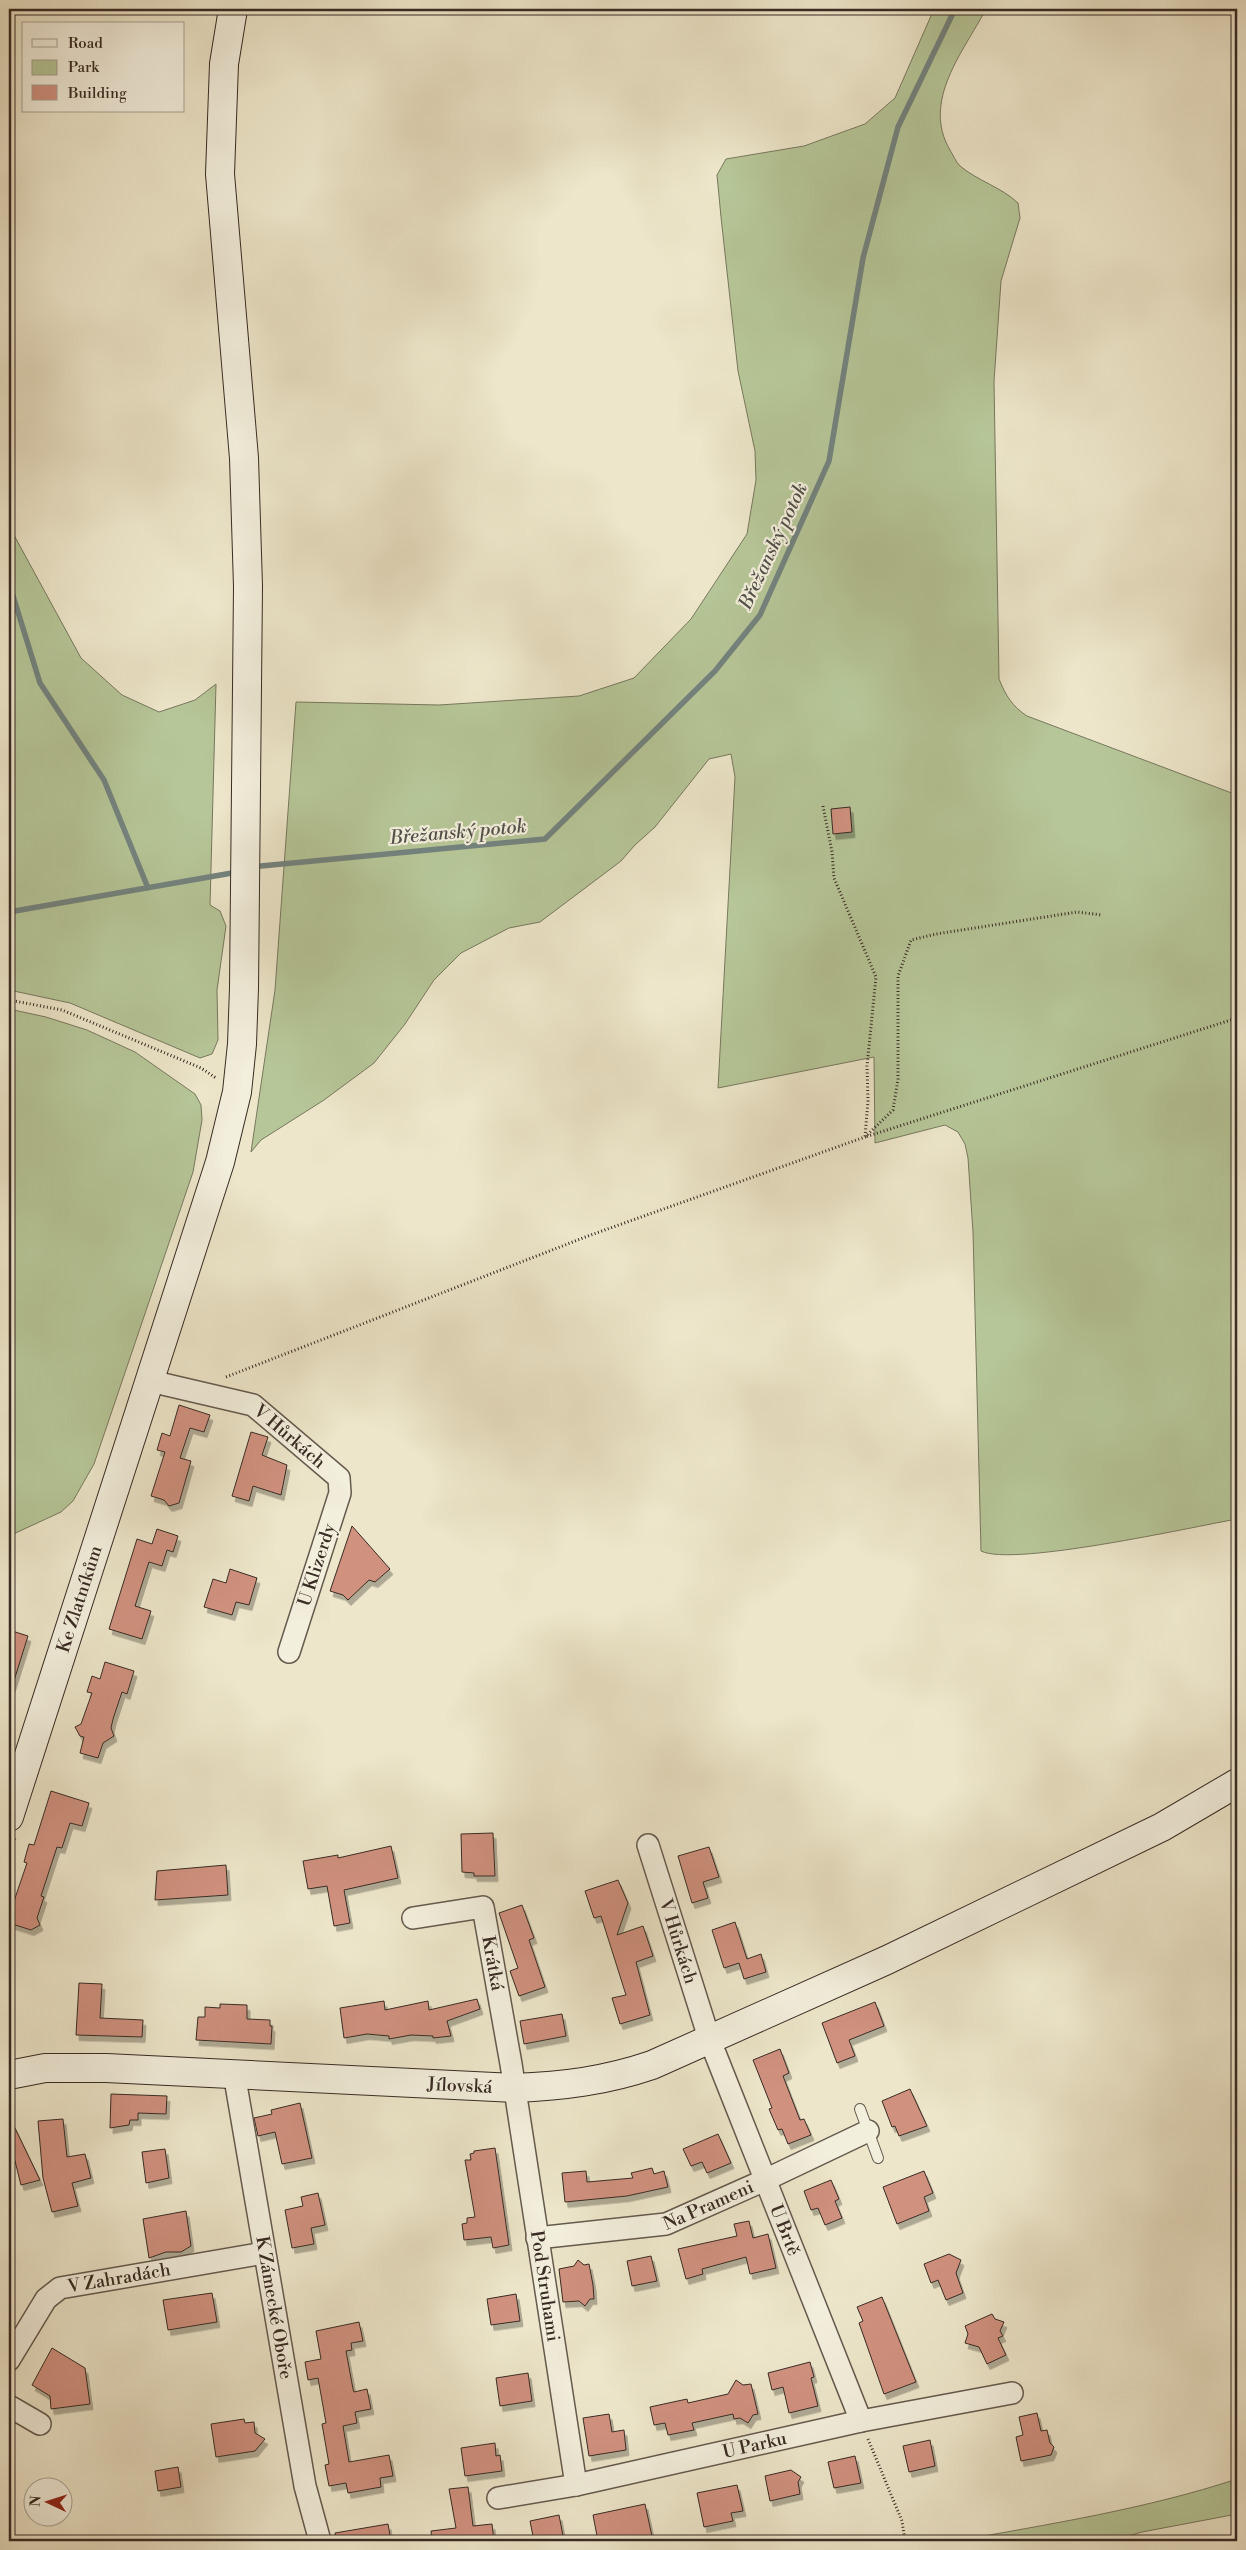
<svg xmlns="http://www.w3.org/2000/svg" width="1246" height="2550" font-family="'Libre Bodoni',serif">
<defs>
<filter id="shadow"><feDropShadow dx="3" dy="5.5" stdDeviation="0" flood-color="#0004"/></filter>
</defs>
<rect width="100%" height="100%" fill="#ede6ca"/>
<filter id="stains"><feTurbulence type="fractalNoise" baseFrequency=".004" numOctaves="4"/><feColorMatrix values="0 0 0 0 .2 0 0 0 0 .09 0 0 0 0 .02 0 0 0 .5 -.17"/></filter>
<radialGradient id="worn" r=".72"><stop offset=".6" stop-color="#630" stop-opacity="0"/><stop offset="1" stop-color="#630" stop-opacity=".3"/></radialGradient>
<path fill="#b6c698" stroke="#77785e" d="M934 9H986C964 51 921 101 950 150 953 155 956 162 960 166 978 181 1001 187 1018 203L1020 218 1001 281 994 381 999 679C1006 696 1012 706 1027 716L1237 795V1519C1192 1527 1013 1567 981 1551L973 1232 968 1158 965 1144 958 1132 945 1125 875 1143 874 1057 718 1088 735 777 731 754 709 759 655 827 635 845 621 861 540 922 509 928 461 953 434 980 405 1024 374 1063 324 1100 261 1140 251 1152 275 990 296 702 439 705 579 696 634 678 691 619 747 534 756 480 755 451 738 371 721 217 717 175 726 159 804 146 865 124 895 98Z
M9 526 81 658 122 695 159 712 195 700 216 684 210 905 220 911 226 926 217 990 218 1040 212 1054 200 1058 70 1003 9 990Z
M9 1009 46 1017 87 1030 135 1052 195 1094 201 1105 202 1120 193 1172 94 1464 73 1501 61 1512 9 1536Z
M1237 2479V2514L1142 2532 1128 2536 1122 2541H956C1050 2524 1146 2509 1237 2479Z"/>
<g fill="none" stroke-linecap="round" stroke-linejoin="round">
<path stroke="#73837f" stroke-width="5.5" d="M9 583 40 683 104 780 148 888
M261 866 545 839 715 671 760 615 829 461 863 258 898 127 955 9
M9 912 232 873"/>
</g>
<path fill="#d0917f" stroke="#382b24" filter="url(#shadow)" d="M850 807 852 832 833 834 831 809Z
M179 1405 210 1415 204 1432 190 1428 180 1458 191 1461 179 1503 169 1506 164 1500 151 1496 165 1452 157 1450 162 1433 170 1436Z
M251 1432 268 1437 262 1455 287 1465 281 1495 253 1486 249 1501 232 1496Z
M352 1526 390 1569 375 1582 369 1580 348 1600 343 1595 330 1591Z
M157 1529 178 1536 173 1552 167 1550 162 1566 149 1562 135 1606 151 1611 142 1639 109 1629 137 1539 152 1544Z
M230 1569 257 1578 249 1605 236 1602 232 1615 204 1607 213 1579 226 1583Z
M9 1630 28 1636 12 1687 9 1686Z
M105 1662 134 1671 127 1694 122 1692 113 1719 111 1728 114 1736 103 1743 98 1758 80 1753 84 1737 80 1736 75 1727 81 1724 92 1693 87 1692 92 1676 100 1679Z
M51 1791 89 1803 82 1826 70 1823 62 1848 57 1847 41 1896 44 1897 37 1918 40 1925 31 1930 9 1923V1906L12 1907 27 1863 24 1862 29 1844 34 1845Z
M493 1833 495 1876H474V1873L462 1872 461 1834Z
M391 1846 398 1878 344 1890 350 1923 334 1926 327 1886 308 1889 303 1861 338 1855V1858Z
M709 1847 719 1877 703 1882 708 1898 692 1903 678 1856Z
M226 1865 228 1895 155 1900 157 1871Z
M618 1880 628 1903 617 1935 643 1926 653 1956 636 1962 650 2015 620 2024 612 1998 626 1995 601 1916 594 1918 585 1891Z
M522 1905 534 1938 529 1940 545 1987 519 1996 510 1971 518 1968 499 1913Z
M735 1922 747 1959 761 1954 766 1972 744 1979 739 1963 724 1968 712 1930Z
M79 1983 102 1984 100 2018 143 2020 142 2037 76 2035Z
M477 1999 480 2009 447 2021 451 2036 433 2038V2036L411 2035 389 2039V2036L367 2034 344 2038 340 2008 384 2001 385 2010 428 2001 429 2010Z
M875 2002 884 2026 849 2040 855 2056 837 2063 822 2023Z
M220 2004 247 2005V2019L270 2020V2026H272L271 2044 196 2040 198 2017H205V2007L220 2008Z
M562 2014 566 2036 524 2044 520 2021Z
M780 2049 789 2073 783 2076 800 2120 804 2119 811 2135 788 2144 782 2129 778 2130 769 2109 772 2108 753 2060Z
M910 2089 927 2126 899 2136 895 2126 892 2127 882 2101Z
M111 2094 167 2096 166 2114 138 2113V2120H130L129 2125 110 2128Z
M300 2103 312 2158 282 2164 275 2132 258 2136 254 2118 272 2114 271 2110Z
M63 2119 67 2157 85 2154 91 2178 72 2183 78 2206 52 2212 43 2178 38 2121Z
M13 2124 40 2180 21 2185 9 2137V2126Z
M718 2134 731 2163 707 2173 702 2162 691 2166 683 2149Z
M495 2148 509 2245 493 2248 491 2237 464 2240 462 2224 467 2223V2218L475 2217 465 2160H471L470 2154 474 2153V2151Z
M165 2149 169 2178 146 2183 142 2152Z
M652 2168 654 2174 664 2171 668 2187 627 2196 565 2202 562 2173 586 2171 587 2182 633 2178 631 2173Z
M924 2171 933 2193 924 2197 929 2211 897 2224 883 2187Z
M831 2180 839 2199 835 2201 842 2218 825 2225 818 2208 811 2210 804 2191Z
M318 2193 325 2225 311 2228 314 2244 292 2248 285 2210 303 2206 301 2197Z
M186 2211 191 2246 181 2252H166L149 2258 143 2219Z
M749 2221 753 2238 768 2234 776 2268 750 2274 746 2257 702 2269 703 2274 686 2279 678 2249 737 2236 734 2224Z
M949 2254 961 2260 956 2273 963 2293 946 2300 938 2280 931 2283 924 2264Z
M651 2256 657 2281 632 2286 627 2261Z
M578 2260 584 2265 589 2264 593 2285 594 2299H590L585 2306 579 2301 563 2302 559 2269 574 2266Z
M212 2293 217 2322 168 2330 163 2300Z
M516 2294 520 2321 491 2325 487 2299Z
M882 2297 916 2382 884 2394 859 2323 863 2321 857 2307Z
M992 2314 995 2319 1004 2322 1000 2331 1003 2336 998 2338 1006 2355 987 2364 979 2347 965 2343 968 2334 965 2326Z
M359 2322 363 2341 351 2343 352 2350 346 2351 353 2389 354 2392 367 2389 371 2409 355 2412 357 2423 343 2426 349 2462 389 2455 393 2476 380 2478 381 2487 348 2493 346 2483 329 2486 325 2465 329 2464 322 2424 326 2423 318 2378 308 2380 305 2362 321 2359 316 2331Z
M52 2348 85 2368 90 2404 51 2409 50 2396 32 2385Z
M810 2362 814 2377 811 2378 818 2406 789 2413 783 2387 772 2390 768 2373Z
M528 2373 532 2401 500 2406 496 2378Z
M736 2380 743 2385 751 2384 758 2414 753 2415 748 2423 740 2418 734 2419 733 2414 692 2423 694 2430 668 2435 665 2423 654 2425 650 2407 687 2399 688 2403 728 2394Z
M1037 2413 1041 2431 1047 2430 1050 2443 1054 2447 1051 2455 1021 2461 1016 2437 1023 2435 1019 2417Z
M609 2414 612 2432 624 2430 626 2450 589 2456 583 2418Z
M244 2419 245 2423 254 2422 255 2433 265 2439 255 2451 216 2457 211 2424Z
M930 2440 935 2466 909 2472 903 2446Z
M495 2443 496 2456 500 2455 502 2471 465 2476 461 2448Z
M855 2456 861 2483 834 2488 828 2462Z
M178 2467 181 2487 158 2491 155 2471Z
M791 2470 801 2477 798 2482 800 2494 770 2501 765 2476Z
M737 2485 743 2511 731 2513 733 2521 704 2527 697 2493Z
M468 2487 473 2526 492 2524 494 2541H432L431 2531 456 2528 449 2489Z
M645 2504 653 2541H598L593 2515Z
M559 2515 564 2541H534L530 2521Z
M388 2524 391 2541H336L335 2533Z"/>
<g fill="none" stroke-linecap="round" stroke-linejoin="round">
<g stroke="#655a4e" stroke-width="12">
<path id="lane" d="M860 2109 878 2158"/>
</g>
<g stroke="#655a4e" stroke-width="24">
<g id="street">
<path id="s1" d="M150 1381 253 1405 339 1478 340 1493 289 1652"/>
<path id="s2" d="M648 1845 709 2038 861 2421"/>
<path id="s3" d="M413 1918 483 1907 511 2064 576 2485"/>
<path id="s4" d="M234 2073 305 2486 320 2541"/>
<path id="s5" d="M537 2238 666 2224 765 2180 868 2131"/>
<path id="s6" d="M9 2360 46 2299 60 2288 264 2253"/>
<path d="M9 2406 40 2424"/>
<path id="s7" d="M498 2498 576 2485 861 2421 1012 2393"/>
</g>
</g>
<g stroke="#382b24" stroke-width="30">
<g id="secondary">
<path id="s8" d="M9 1817 220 1162 237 1092 242 1044 244 988 248 586 244 458 220 174 224 64 233 9"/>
<path id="s9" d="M9 2075 45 2068H106L514 2088C563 2086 605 2081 652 2065L887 1960 1162 1827 1237 1783"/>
</g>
</g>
<path stroke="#382b24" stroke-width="3" stroke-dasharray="1 2.5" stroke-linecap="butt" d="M823 806 832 852 834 878 876 977 867 1066 868 1101 865 1137 1237 1018
M9 1000 62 1010 201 1068 216 1078
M226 1377 588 1236 865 1137 893 1110 898 1079V976L911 940 936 934 1077 912 1102 915
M9 1856 15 1838
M868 2439 902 2521 905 2541"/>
<use href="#lane" stroke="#f3efdd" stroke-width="10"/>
<use href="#street" stroke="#f3efdd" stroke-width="21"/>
<use href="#secondary" stroke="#f3efdd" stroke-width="28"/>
</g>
<g text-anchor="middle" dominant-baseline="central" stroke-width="4.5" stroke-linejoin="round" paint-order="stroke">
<g font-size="18" fill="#382b24" stroke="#f3efdd">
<text stroke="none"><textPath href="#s1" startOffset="154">V Hůrkách</textPath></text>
<text transform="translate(317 1565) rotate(-72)">U Klizerdy</text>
<text stroke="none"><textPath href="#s8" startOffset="229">Ke Zlatníkům</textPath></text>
<text stroke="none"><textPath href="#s2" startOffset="101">V Hůrkách</textPath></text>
<text stroke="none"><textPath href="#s3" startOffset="128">Krátká</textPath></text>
<text stroke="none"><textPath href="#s9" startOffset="452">Jílovská</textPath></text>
<text stroke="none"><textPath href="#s5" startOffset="176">Na Prameni</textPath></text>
<text stroke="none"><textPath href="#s2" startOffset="409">U Brtě</textPath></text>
<text stroke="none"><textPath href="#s6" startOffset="149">V Zahradách</textPath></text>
<text stroke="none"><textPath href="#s3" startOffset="455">Pod Struhami</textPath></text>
<text stroke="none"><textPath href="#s4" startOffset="238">K Zámecké Oboře</textPath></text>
<text stroke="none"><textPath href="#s7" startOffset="262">U Parku</textPath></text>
</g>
<g font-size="19" font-style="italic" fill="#50504a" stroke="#f3efdd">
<text transform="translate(773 546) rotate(-65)">Břežanský potok</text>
<text transform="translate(458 832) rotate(-5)">Břežanský potok</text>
</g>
</g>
<rect width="1246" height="2550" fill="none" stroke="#ede6ca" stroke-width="30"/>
<rect x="10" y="10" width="1226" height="2530" fill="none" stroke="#382b24" stroke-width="2.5"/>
<rect x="15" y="15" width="1216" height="2520" fill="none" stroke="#382b24"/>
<rect x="22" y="22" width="162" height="90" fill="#f3efdd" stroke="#a8a193"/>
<rect x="32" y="39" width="25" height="8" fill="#f3efdd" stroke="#a8a193"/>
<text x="68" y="48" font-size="15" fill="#382b24">Road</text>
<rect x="32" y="60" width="25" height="15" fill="#b6c698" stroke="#a8a193"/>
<text x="68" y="72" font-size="15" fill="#382b24">Park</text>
<rect x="32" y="85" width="25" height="15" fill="#d0917f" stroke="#a8a193"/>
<text x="68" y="98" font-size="15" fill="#382b24">Building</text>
<g transform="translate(48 2502) rotate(274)"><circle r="24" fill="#f3efdd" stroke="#a8a193"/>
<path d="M0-4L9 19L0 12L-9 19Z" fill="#8f2418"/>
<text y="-8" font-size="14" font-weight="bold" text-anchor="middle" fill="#382b24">N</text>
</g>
<rect width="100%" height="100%" filter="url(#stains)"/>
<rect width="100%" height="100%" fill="url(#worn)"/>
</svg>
